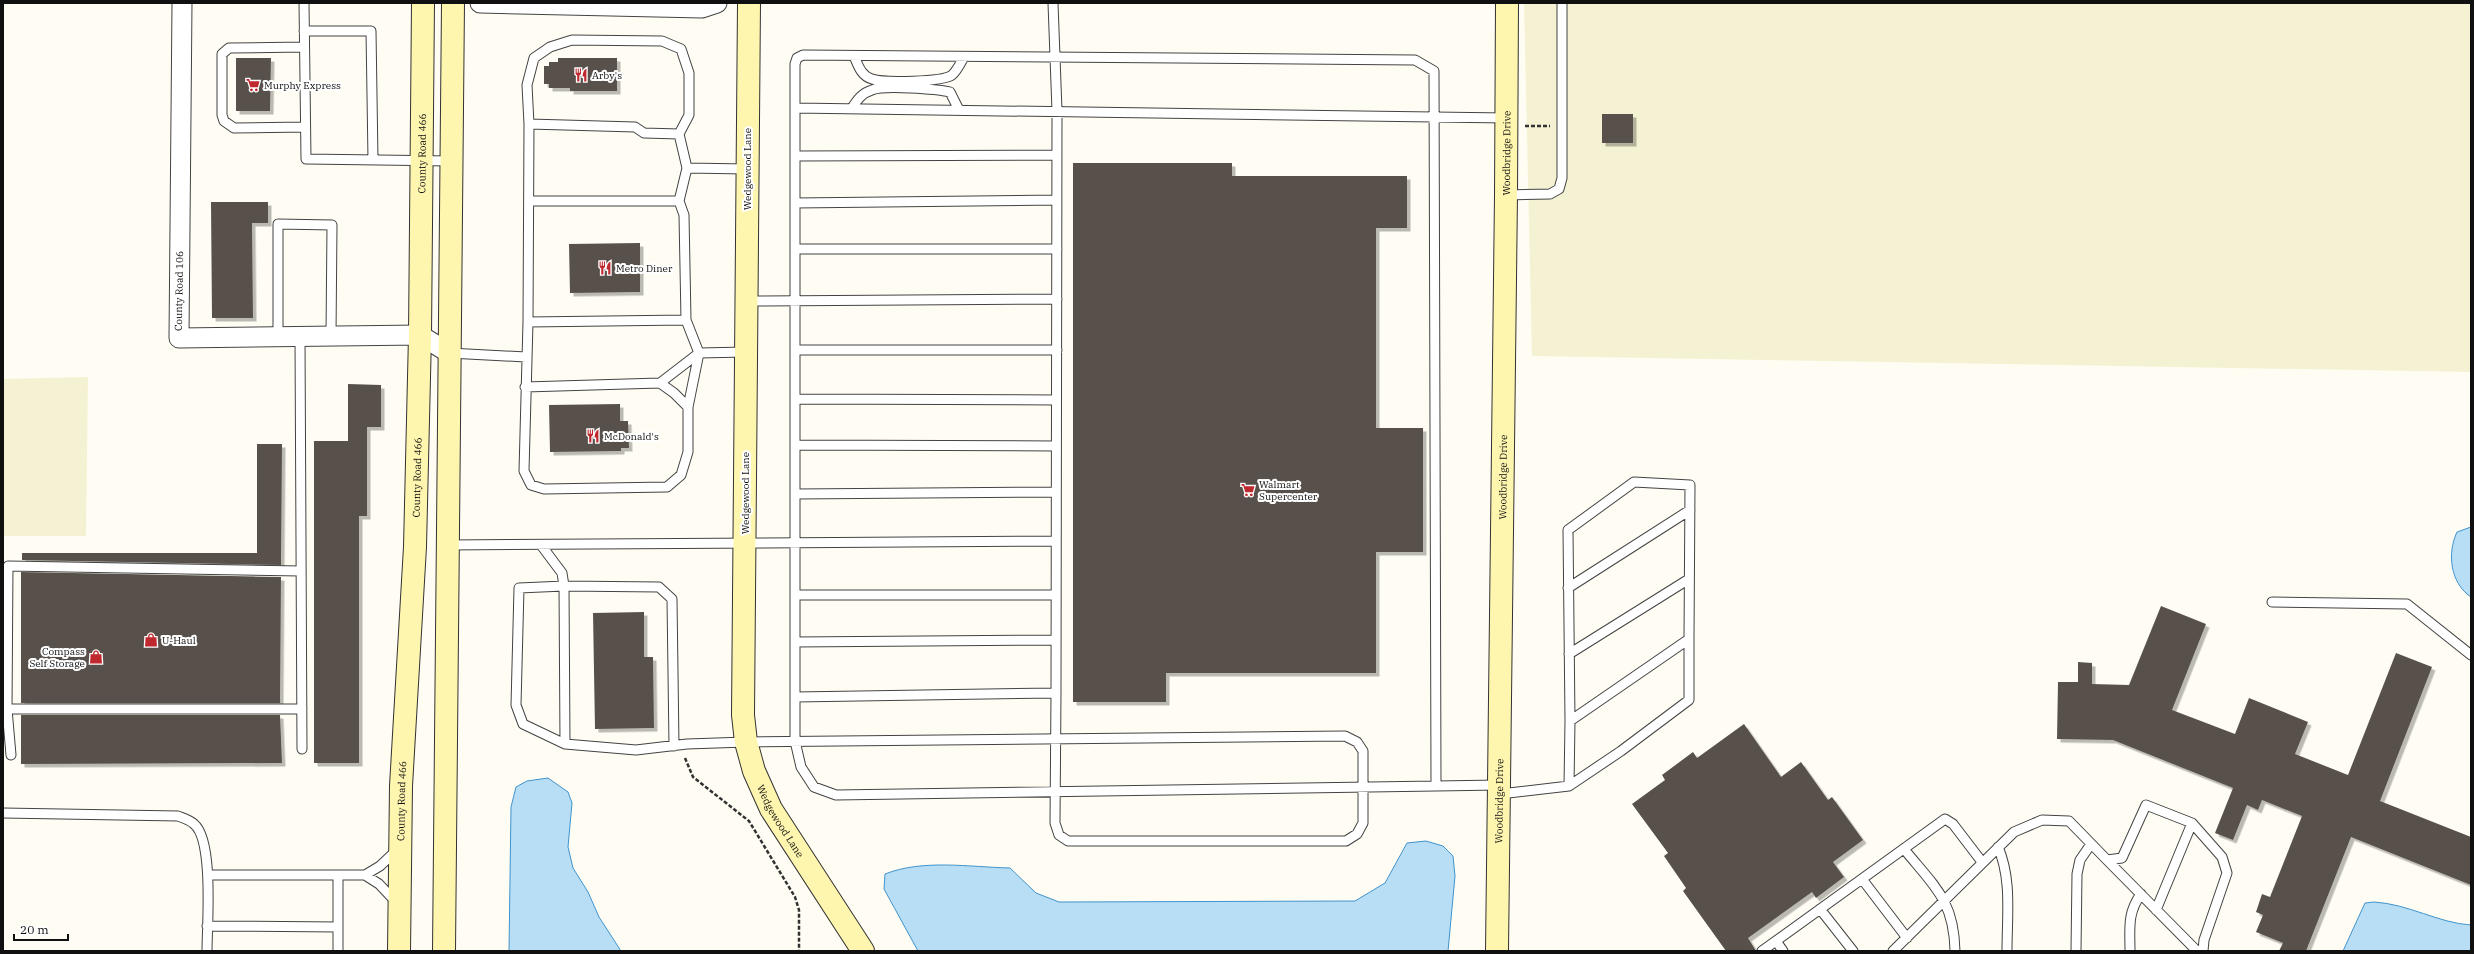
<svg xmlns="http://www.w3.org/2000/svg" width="2474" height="954" font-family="'IBM Plex Serif',serif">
<defs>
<filter id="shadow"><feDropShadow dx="3.5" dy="3.5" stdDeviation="0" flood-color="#0004"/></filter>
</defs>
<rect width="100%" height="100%" fill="#fffdf3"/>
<path fill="#f5f2d3" d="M1524 3H2471V372L1532 356Z
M88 377 86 536H3V379Z"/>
<path fill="#b8def6" stroke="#4093cc" d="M2471 527V597C2450 583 2447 553 2457 532Z
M548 778 568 792 572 803 568 847 573 868 588 892 599 917 621 951H509L511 807 516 787 527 781Z
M1426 841 1443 846 1453 856 1455 876 1448 951H918L884 889 885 874C923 859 969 867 1010 868L1036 893 1059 902 1355 901 1385 883 1407 843Z
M2374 902C2409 904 2438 923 2471 925V951H2343L2365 903Z"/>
<path fill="#58514c" filter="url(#shadow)" d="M236 58H271L270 111H236Z
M558 58H617V91H570V88H549V84H544V66H549V62H558Z
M1602 114H1633V143H1602Z
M1073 163H1232V176H1407V228H1376V428H1423V552H1376V673H1166V702H1073Z
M211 202H268V223H252L253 318H212Z
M640 243V292L570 293 569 244Z
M348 384 381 385V427H367V516H359V763H314V441H348Z
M620 404V421H628L629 448H621V451L550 452 549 405Z
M257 444H282L281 565 22 560V553H257Z
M21 572 281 577 280 703H21Z
M2161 606 2206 624 2172 710 2235 734 2249 698 2308 722 2295 754 2348 775 2396 653 2432 667 2380 801 2471 837V885L2351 837 2306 951H2279L2283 943 2256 932 2263 915 2256 912 2262 894 2270 897 2302 816 2262 800 2258 810 2247 805 2233 840 2215 833 2233 788 2113 740 2057 739 2058 682H2078V662L2092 663V684L2129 685Z
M644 612V657H653L654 728 595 729 593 613Z
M21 715H280L282 763 21 764Z
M1744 724 1781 777 1801 762 1828 800 1832 797 1863 840 1833 862 1844 877 1816 898 1812 892 1748 938 1756 951H1726L1683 891 1686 888 1664 856 1668 853 1632 804 1665 780 1662 775 1693 752 1697 758Z"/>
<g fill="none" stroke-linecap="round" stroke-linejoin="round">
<g stroke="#434343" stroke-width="11">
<path id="lane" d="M304 3 306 159 451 161
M304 31H371L373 160
M304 47 229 48 222 54V115L224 121 234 128 305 127
M803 55 1415 60 1434 71 1436 786 836 795 814 787 801 767 795 741V64L797 58Z
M854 56C858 65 861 76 872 79 884 83 943 82 952 75 957 71 961 62 964 57
M795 108 1507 118
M852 108C857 100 862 93 872 90 883 85 937 89 950 92L959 110
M529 124 527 85 534 58 550 47 572 40 662 41 681 49 689 73V115L679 134
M795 156 1057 155
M687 168 747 169
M1506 195 1550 194 1559 189 1562 178V3
M529 201H679
M795 203 1057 200
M795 249H1057
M746 301 1057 299
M528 322 529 124 635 127 644 133 679 134 687 168 679 201 684 215 686 320
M278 337V224L332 225 331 336
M300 337 302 749
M795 350H1057
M449 353 526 357
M699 353 688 407V452L681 475 667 487 544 489 531 485 524 471 528 322 686 320 699 353 746 352
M660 383 674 393 688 407
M525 387 660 383 699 353
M795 399 1056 400
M795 445 1056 446
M795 494 1056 492
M447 545 1056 541
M541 545 562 573 564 586 659 587 672 599 674 746
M301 571 8 566 7 709H302
M1568 588 1690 510
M795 595H1056
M2272 602 2407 604 2471 655
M795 642 1056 640
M1569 654 1689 579
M795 697 1056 693
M7 709 11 755
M1570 721 1568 530 1634 482 1690 485 1689 639
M565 744 564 586 519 588 516 705 523 724 565 744 636 750 687 744 746 742 1345 736 1357 742 1363 751V823L1357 834 1346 841H1068L1059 835 1055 823 1056 693 1057 111 1053 3
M1436 786 1499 785
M1500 794 1569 786 1621 751 1689 700V639L1570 721 1569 786
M3 813 178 816C183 818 190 820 194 824 214 840 207 926 207 951
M1998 847C2012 879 2007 916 2007 951
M1904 849C1934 886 1954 900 1955 951
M2107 860 2197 951
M208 875H365L379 884 396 902
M338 875V951
M365 875 380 866 398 849
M1862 879 1907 938
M1820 909 1853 951
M2156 910 2192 823
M207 926 338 927
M1776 941 1783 951
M1762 951 1945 819 1953 824 1982 862
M1893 951 2014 832 2042 820 2069 821 2107 860 2122 858 2146 805 2192 823 2222 857 2227 873 2204 940 2203 951
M2076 951 2077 874 2080 860 2091 844
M2130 951C2130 929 2127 913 2141 894"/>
</g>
<g stroke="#434343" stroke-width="21">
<path id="street" d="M182 3 179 338 420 335 449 353
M480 3 702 8 717 3"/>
</g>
<g stroke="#323232" stroke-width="24">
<g id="secondary">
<path id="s1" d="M749 3 743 715 746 742 754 771 771 809 863 951"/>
<path id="s2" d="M399 951 401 786 415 547 420 335 423 3"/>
<path d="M444 951 453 3"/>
<path id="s3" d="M1497 951 1506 195 1507 3"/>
</g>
</g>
<path stroke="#323232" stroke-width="2.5" stroke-dasharray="4 2" stroke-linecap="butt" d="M1525 126H1550
M685 758 693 777 749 821 795 897 799 910V951"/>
<use href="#lane" stroke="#fff" stroke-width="9"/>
<use href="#street" stroke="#fff" stroke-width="19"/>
<use href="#secondary" stroke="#fef5af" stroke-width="22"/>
</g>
<defs>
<g id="restaurant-bare" transform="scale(1.08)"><path d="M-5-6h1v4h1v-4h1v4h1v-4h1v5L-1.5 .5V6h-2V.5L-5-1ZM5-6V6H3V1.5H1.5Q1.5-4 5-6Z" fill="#bf282e" stroke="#fff" stroke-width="2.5" paint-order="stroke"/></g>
<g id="supermarket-bare" transform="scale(1.08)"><path d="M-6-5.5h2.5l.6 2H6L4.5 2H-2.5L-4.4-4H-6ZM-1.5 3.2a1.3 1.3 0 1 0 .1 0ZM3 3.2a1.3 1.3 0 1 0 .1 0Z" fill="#bf282e" stroke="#fff" stroke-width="2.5" paint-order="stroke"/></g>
<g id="shop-bare" transform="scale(1.08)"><path d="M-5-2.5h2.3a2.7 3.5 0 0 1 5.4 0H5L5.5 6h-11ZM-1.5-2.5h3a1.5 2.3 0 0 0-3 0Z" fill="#bf282e" stroke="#fff" stroke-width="2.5" paint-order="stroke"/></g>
</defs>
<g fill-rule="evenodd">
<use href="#restaurant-bare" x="581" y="75"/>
<use href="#supermarket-bare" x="253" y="85"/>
<use href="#restaurant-bare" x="605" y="268"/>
<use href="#restaurant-bare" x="593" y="436"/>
<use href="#supermarket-bare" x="1248" y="490"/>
<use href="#shop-bare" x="151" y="640"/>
<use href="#shop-bare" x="96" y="657"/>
</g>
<g text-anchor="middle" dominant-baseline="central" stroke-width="4" stroke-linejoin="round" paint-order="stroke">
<g font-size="10" fill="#101010" stroke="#fff" text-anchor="start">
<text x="592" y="75">Arby's</text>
<text x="264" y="85">Murphy Express</text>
<text x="616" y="268">Metro Diner</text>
<text x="604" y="436">McDonald's</text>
<text x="1259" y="484">Walmart<tspan x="1259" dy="12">Supercenter</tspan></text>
<text x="162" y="640">U-Haul</text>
<text x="85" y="651" text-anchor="end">Compass<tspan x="85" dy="12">Self Storage</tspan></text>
</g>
<g font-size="10" fill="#101010" stroke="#fff">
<text stroke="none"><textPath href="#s2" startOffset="798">County Road 466</textPath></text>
<text stroke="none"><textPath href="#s3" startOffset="798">Woodbridge Drive</textPath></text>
<text transform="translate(747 169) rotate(-90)">Wedgewood Lane</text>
<text transform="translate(179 291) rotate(-89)">County Road 106</text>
<text stroke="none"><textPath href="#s2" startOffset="474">County Road 466</textPath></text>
<text stroke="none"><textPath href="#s3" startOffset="474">Woodbridge Drive</textPath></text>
<text transform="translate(745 493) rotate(-90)">Wedgewood Lane</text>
<text stroke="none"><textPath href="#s2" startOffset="150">County Road 466</textPath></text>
<text stroke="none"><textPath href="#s3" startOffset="150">Woodbridge Drive</textPath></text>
<text stroke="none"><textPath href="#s1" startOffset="826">Wedgewood Lane</textPath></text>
</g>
</g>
<rect width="2474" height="954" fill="none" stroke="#101010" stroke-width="8"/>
<path d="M14 934v6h54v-6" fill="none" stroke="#101010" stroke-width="2"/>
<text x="20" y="934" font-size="12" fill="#101010" stroke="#ffffff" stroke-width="3" paint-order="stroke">20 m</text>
</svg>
